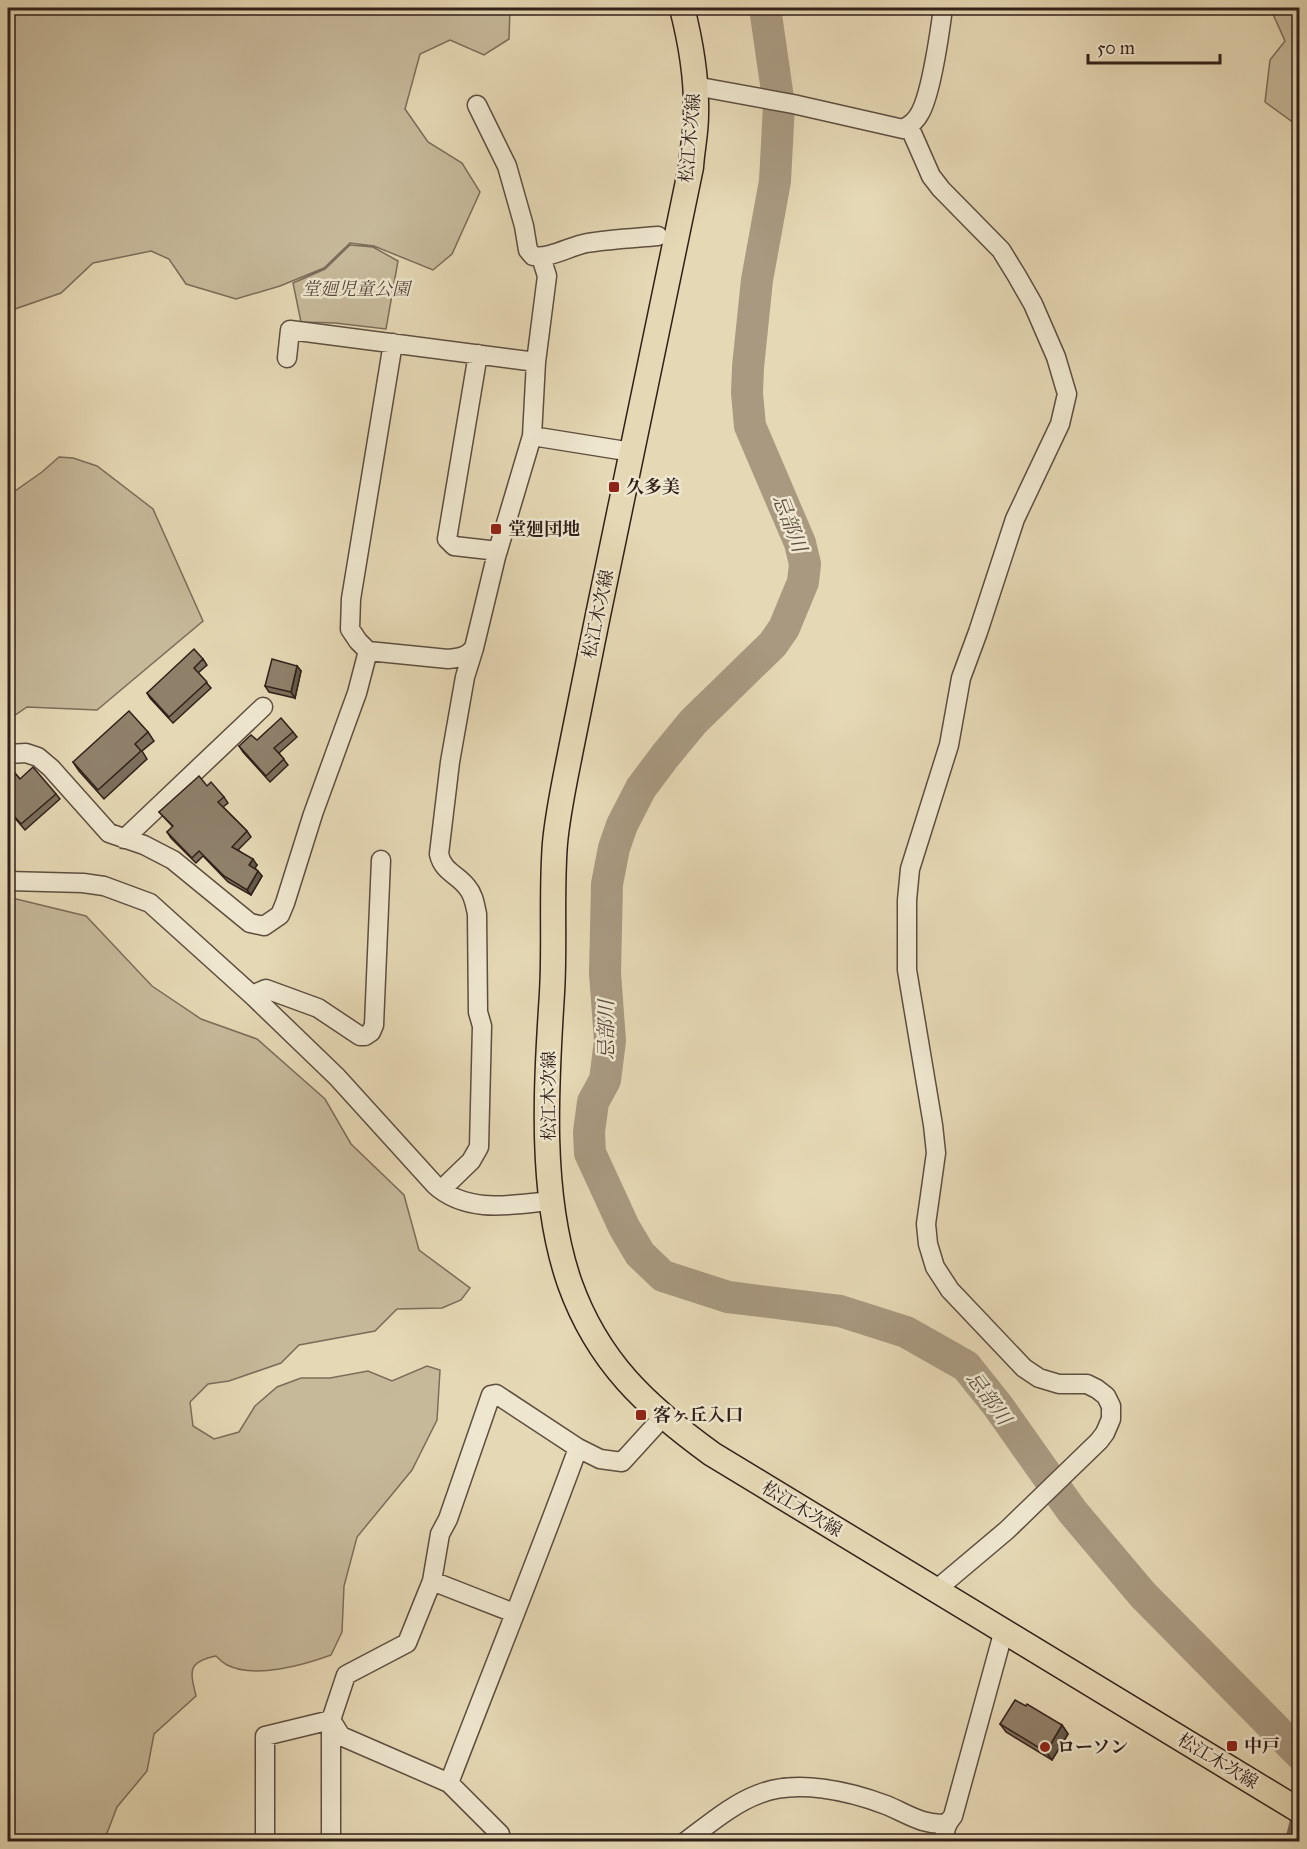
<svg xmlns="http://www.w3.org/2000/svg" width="1307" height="1849" font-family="'IM FELL Great Primer','Noto Serif JP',serif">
<rect width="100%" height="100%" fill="#e5d8b4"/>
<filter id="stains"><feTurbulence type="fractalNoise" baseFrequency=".00333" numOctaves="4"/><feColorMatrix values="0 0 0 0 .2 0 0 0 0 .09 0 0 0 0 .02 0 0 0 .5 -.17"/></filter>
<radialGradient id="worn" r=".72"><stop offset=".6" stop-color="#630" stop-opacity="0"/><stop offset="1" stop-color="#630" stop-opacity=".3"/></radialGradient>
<path fill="#c6b99a" stroke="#7c6c5a" stroke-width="1.5" d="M8 8H510L509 39 484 55 450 40 420 54 405 109 428 142 462 163 480 192 452 254 433 270 374 246 350 243 324 268 280 286 236 299 186 284 169 259 151 251 93 263 61 293 15 309 8 315Z
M1265 8H1299V183L1294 148 1298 126 1265 102 1270 60 1285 41 1272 12Z
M350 245 373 247 398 261 386 329 335 323 301 322 293 283 325 269Z
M59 457 73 458 97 466 153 509 203 621 97 710 27 707 8 720V496L42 472Z
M8 897 86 916 152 986 201 1019 257 1039 325 1099 351 1144 404 1195 419 1250 470 1288 461 1300 442 1308 397 1309 375 1331 299 1345 281 1363 229 1381 208 1384 190 1402 193 1426 214 1439 239 1432 255 1406 277 1387 301 1378H330L368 1371 392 1381 427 1366 440 1370 437 1420 412 1470 357 1537 344 1586 342 1632 331 1655C304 1665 255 1679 227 1665 223 1663 219 1659 216 1656 187 1662 190 1671 196 1696L154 1734 147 1771 117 1807 104 1841H8Z"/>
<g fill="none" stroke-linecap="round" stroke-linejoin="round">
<path stroke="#786957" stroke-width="5" d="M1287 1842 1294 1814"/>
<path stroke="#a89980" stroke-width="32" d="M765 8 779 105 775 181 757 280 748 367 747 393 750 426 800 543 805 564 803 582 784 628 773 644 693 722 665 756 641 788 622 825 614 848 607 884 605 973 610 1041 605 1080 593 1102 589 1132 590 1153 624 1227 640 1254 663 1276 728 1297 840 1311 906 1332 966 1366 998 1406 1072 1511 1143 1595 1300 1754"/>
<g stroke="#5e4e40" stroke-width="21">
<path id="minor" d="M695 86 793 104 903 129C911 125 916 121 920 113 931 94 940 31 943 8
M477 105 507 166 524 226 528 250 533 256C550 259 570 246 587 243 611 239 635 238 658 236
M909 126 931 176 941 189 1001 250 1017 276 1033 304 1056 357 1067 394 1060 424 1015 519 978 632 961 678 949 745 910 869 907 900V970L933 1125 936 1153 926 1224 928 1244 935 1267 950 1290 1024 1368 1039 1378 1059 1384H1087L1097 1389 1106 1396 1111 1406V1419L1105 1433 1099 1441 1007 1530 937 1589
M478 354 447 539 454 546 498 551
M287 358 290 330 536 362 532 436 496 557 474 648C467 657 459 658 448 659L368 651 358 641 350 629 351 599 393 343
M536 362 547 276 541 257
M532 436 632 452
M8 754 26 753 38 757 51 768 109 833 144 845 173 860 250 923 264 926 280 915 285 903 313 814 357 693 368 651
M124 839 263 707
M8 881 83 883 104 886 150 903 252 995 337 1077 435 1185C467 1214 511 1205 550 1201
M252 995 266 989 318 1008 360 1036H365L371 1032 374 1025 381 860
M441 1190 471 1161 479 1147 482 1026 478 1012 477 914C475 905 474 895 467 887 457 874 443 872 439 854L450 762 465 677 474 648
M578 1448C537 1560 492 1671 449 1783L341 1736 331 1720 346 1675 407 1643 432 1581 440 1534 448 1519 491 1395 496 1394 578 1448 600 1459 622 1462 663 1417
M432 1581 514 1613
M449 1783 500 1834 495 1842
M265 1842V1736L331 1720V1842
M685 1842C708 1825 732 1804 759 1794 797 1779 849 1791 886 1805 906 1813 925 1827 947 1823
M945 1842C944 1831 946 1824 953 1816L1004 1630"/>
</g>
<g stroke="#31201a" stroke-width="27">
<path id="major" d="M682 8C691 43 697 79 696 115 696 133 692 150 691 167 661 317 628 466 598 615 589 660 580 704 571 749 565 780 558 811 555 843 551 893 555 943 552 993 546 1086 539 1196 570 1284 598 1362 646 1406 712 1454L1300 1811"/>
</g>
<use href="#minor" stroke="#eee6ce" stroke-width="18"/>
<use href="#major" stroke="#e5d8b4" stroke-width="24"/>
</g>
<path fill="#7b6e5b" stroke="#31201a" stroke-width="1.5" d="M203 659 207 665 198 673 211 688 173 723 150 698 147 693Z
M297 666 301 671 295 698 269 692 265 686Z
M148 732 154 741 142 751 147 759 104 799 79 771 73 762Z
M293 732 297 737 279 753 288 765 270 782 243 752 239 746 257 740Z
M8 765 20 779 56 794 60 799 25 830 8 810Z
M207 786 224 797 228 803 223 807 247 831 251 837 238 850 257 865 255 868 262 876 251 895 228 882 203 856 196 863 171 838 167 832 173 827 159 812Z
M1026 1706 1062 1725 1068 1734 1052 1760 1006 1732 1000 1724Z"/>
<path fill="#645a4a" stroke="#31201a" stroke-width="1.5" d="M297 666 301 671 295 698 291 692Z
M253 859 257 865 253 871 249 865Z
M258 871 262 876 251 895 247 890Z
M1062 1725 1068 1734 1052 1760 1046 1752Z"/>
<path fill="#8f806a" stroke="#31201a" stroke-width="1.5" d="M194 649 203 659 194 668 207 682 169 717 147 693Z
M272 659 297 666 291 692 265 686Z
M129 711 148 732 135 744 141 751 98 790 73 762Z
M281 718 293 732 274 748 284 759 266 776 239 746 251 735 257 740Z
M8 765 20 779 33 767 56 794 21 824 8 809Z
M199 776 207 786 211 782 224 797 218 802 247 831 232 847 253 859 249 865 258 871 247 890 224 876 199 851 192 858 167 832 173 826 159 812Z
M1015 1700 1026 1706 1027 1704 1062 1725 1046 1752 1000 1724Z"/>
<g fill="#8f2418" stroke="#eee6ce" stroke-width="2">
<rect x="608" y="481" width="12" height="12" rx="3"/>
<rect x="490" y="523" width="12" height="12" rx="3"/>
<rect x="635" y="1409" width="12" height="12" rx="3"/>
<rect x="1226" y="1740" width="12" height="12" rx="3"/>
<circle cx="1045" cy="1747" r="6"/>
</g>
<g text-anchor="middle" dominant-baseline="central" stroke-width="5" stroke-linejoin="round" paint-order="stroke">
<g font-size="18" fill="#31201a" stroke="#eee6ce">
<text transform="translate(690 138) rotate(-85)">松江木次線</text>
<text transform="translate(598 614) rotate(-78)">松江木次線</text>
<text transform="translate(549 1096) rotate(-90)">松江木次線</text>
<text transform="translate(802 1509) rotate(31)">松江木次線</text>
<text transform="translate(1218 1761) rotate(31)">松江木次線</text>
</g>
<g font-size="18" font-style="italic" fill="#56463a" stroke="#eee6ce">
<text x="356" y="289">堂廻児童公園</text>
</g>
<g font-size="18" font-weight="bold" fill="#31201a" stroke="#eee6ce" text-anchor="start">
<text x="626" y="487">久多美</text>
<text x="508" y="529">堂廻団地</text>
<text x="653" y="1415">客ヶ丘入口</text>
<text x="1244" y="1746">中戸</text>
<text x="1057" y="1747">ローソン</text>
</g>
<g font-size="20" font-style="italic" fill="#5b4a3e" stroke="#eee6ce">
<text transform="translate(790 523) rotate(69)">忌部川</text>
<text transform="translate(606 1030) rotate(-90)">忌部川</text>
<text transform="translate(989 1398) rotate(54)">忌部川</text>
</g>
</g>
<rect width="1307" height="1849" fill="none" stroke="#e5d8b4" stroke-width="30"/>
<rect x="9" y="9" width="1289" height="1831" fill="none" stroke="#31201a" stroke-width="3"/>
<rect x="15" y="15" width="1277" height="1819" fill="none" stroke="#31201a" stroke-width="1.5"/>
<path d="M1088 54v9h132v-9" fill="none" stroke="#31201a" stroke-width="3"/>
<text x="1097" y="54" font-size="18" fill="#31201a" stroke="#eee6ce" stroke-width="4.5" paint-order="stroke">50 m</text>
<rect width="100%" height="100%" filter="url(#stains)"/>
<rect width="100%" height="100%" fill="url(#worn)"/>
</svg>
